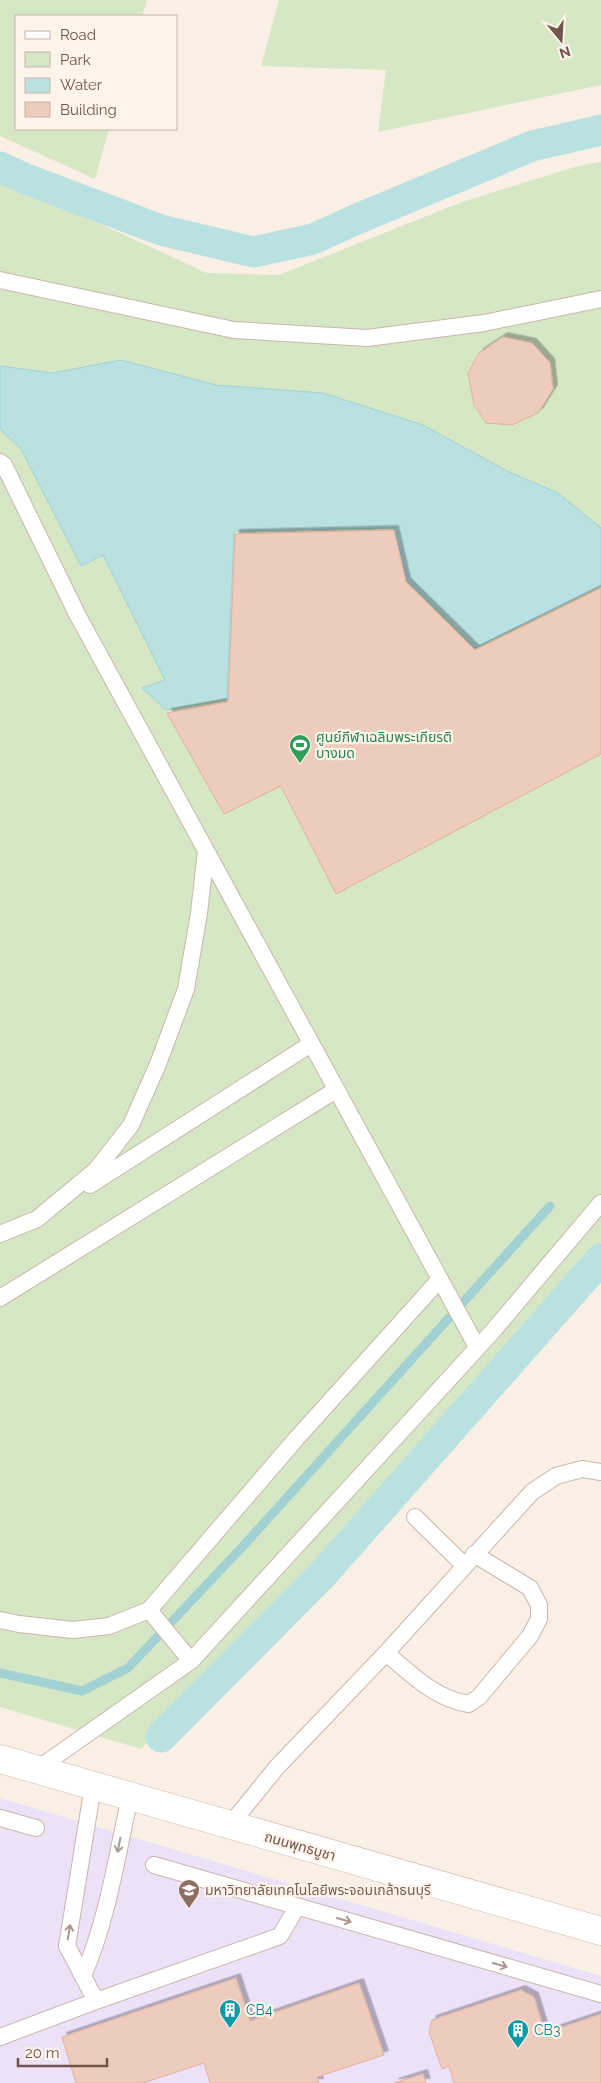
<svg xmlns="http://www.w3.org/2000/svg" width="601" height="2083" font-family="Raleway,'Noto Sans Thai',sans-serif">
<defs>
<filter id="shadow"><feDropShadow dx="4.5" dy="-4.5" stdDeviation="0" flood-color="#0004"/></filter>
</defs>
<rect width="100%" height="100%" fill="#faefe4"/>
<path fill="#ece1f7" d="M0 1798 601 1976V2083H0Z"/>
<path fill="#d5e7c4" d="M0 0H147L142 16H16V129H109L95 179 0 136Z
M279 0H601V85L378 132 386 70 261 66Z
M601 162V1254L141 1749 0 1707V178L207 273 279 275 462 202 578 166Z"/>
<path fill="#bae1e2" stroke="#a1d1d3" d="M121 360 216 385 323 393 423 425 507 471 558 493 601 528V585L475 648 407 581 394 528 234 531 227 699 166 710 142 688 165 680 103 555 81 566 21 449 0 429V366L52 373Z"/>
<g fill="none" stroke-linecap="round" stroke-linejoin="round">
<path stroke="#a1d1d3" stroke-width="9" d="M0 1673 82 1691 128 1668 245 1544 550 1206"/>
<path stroke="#bae1e2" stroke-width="31" d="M0 167 26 179 161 230 253 252 313 239 357 219 532 146 601 130
M161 1737 323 1574 601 1259"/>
</g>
<path fill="#eeccbd" stroke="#dfb19f" filter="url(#shadow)" d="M503 337 532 343 550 363 553 389 538 413 512 425 486 423 474 405 468 373 479 353Z
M394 530 406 582 475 650 601 588V754L336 894 281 786 224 814 167 713 228 702 235 534Z
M236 1978 250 2021 359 1983 384 2055 317 2077 319 2083H210L204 2063 143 2083H76L62 2037Z
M521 1990 534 1997 545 2033 601 2014V2083H454L449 2066 442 2069 429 2032 432 2020Z
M423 2074 426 2083H394Z"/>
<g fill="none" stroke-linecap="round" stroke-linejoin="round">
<g stroke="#cbb6ab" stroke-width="18">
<path id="service" d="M0 280 234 330 367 338 484 323 601 299
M0 462 4 465 78 616 477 1347
M90 1185 311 1044
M0 1234 37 1219 96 1170 131 1125 158 1064 186 989 199 913 206 851
M0 1298 336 1090
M415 1517 464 1565
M149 1610 191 1661
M0 1620 19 1624 73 1630 109 1626 149 1610 296 1439 440 1279
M386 1653C411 1674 435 1699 469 1704L479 1697 530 1636 539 1619V1605L530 1588 474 1554
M36 1770 191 1661 492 1332 601 1203
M93 1786 67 1946 96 2001
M0 1818 36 1828
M230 1825 277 1767 386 1653 532 1492 556 1476 582 1469 601 1472
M154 1865 601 1994
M83 1976C108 1918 116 1859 130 1797
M0 2037 96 2001 280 1936 297 1907"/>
</g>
<g stroke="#d0b8ac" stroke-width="29">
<path id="secondary" d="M0 1759 601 1931"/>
</g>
<use href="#service" stroke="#fff" stroke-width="16"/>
<use href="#secondary" stroke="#fff" stroke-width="28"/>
</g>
<defs><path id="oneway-shaft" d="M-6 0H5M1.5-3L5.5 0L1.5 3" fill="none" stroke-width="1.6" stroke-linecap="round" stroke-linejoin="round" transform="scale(1.25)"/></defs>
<g stroke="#aa9993">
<use href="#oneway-shaft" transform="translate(119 1845) rotate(101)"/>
<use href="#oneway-shaft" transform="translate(344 1920) rotate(16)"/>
<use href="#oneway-shaft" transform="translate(69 1932) rotate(-80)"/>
<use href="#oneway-shaft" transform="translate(500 1965) rotate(16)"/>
</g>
<defs>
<g id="stadium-pin" transform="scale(1.125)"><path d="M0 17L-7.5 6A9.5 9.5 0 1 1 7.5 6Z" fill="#2e9e5b" stroke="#fef4ea"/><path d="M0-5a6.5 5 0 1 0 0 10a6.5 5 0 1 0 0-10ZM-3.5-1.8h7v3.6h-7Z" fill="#fff"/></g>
<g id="university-pin" transform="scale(1.125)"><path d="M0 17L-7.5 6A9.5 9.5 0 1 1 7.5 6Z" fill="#8d6e63" stroke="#fef4ea"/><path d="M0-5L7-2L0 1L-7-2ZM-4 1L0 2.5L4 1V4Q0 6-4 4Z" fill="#fff"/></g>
<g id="building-pin" transform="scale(1.125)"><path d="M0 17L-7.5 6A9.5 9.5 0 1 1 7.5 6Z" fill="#0f9aa8" stroke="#fef4ea"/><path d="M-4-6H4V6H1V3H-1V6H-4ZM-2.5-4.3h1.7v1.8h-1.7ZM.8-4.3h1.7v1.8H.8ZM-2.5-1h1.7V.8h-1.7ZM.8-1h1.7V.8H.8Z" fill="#fff"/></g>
</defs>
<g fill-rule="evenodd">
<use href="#stadium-pin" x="300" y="745"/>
<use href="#university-pin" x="189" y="1890"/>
<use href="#building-pin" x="230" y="2010"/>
<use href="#building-pin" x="518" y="2030"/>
</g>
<g text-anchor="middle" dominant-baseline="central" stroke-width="4.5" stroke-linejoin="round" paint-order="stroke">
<g font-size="14" fill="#27864d" stroke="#fef4ea" text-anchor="start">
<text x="316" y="737">ศูนย์กีฬาเฉลิมพระเกียรติ<tspan x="316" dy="16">บางมด</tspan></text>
</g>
<g font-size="14" fill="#71554b" stroke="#fef4ea">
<text transform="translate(300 1846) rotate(16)">ถนนพุทธบูชา</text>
</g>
<g font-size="14" fill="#785e54" stroke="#fef4ea" text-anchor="start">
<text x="205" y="1890">มหาวิทยาลัยเทคโนโลยีพระจอมเกล้าธนบุรี</text>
</g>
<g font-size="14" fill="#0d838f" stroke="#fef4ea" text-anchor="start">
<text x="246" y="2010">CB4</text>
<text x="534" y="2030">CB3</text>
</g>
</g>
<rect x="15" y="15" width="162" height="115" fill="#fef4ea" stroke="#c6b4aa"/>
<rect x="25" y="31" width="25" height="8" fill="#ffffff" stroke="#c6b4aa"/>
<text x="60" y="40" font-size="15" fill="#71554b">Road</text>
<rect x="25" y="52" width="25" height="15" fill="#d5e7c4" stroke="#c6b4aa"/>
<text x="60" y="65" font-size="15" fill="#71554b">Park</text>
<rect x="25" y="78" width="25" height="15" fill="#bae1e2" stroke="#c6b4aa"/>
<text x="60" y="90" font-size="15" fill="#71554b">Water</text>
<rect x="25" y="102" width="25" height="15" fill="#eeccbd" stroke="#c6b4aa"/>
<text x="60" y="115" font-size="15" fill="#71554b">Building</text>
<g transform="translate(561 40) rotate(162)" stroke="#fef4ea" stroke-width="4" paint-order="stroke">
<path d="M0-4L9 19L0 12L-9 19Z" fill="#71554b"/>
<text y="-8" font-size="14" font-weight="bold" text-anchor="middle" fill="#71554b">N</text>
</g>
<path d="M18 2058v8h89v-8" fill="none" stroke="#71554b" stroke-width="2.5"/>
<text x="25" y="2058" font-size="15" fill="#71554b" stroke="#fef4ea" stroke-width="4" paint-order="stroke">20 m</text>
</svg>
